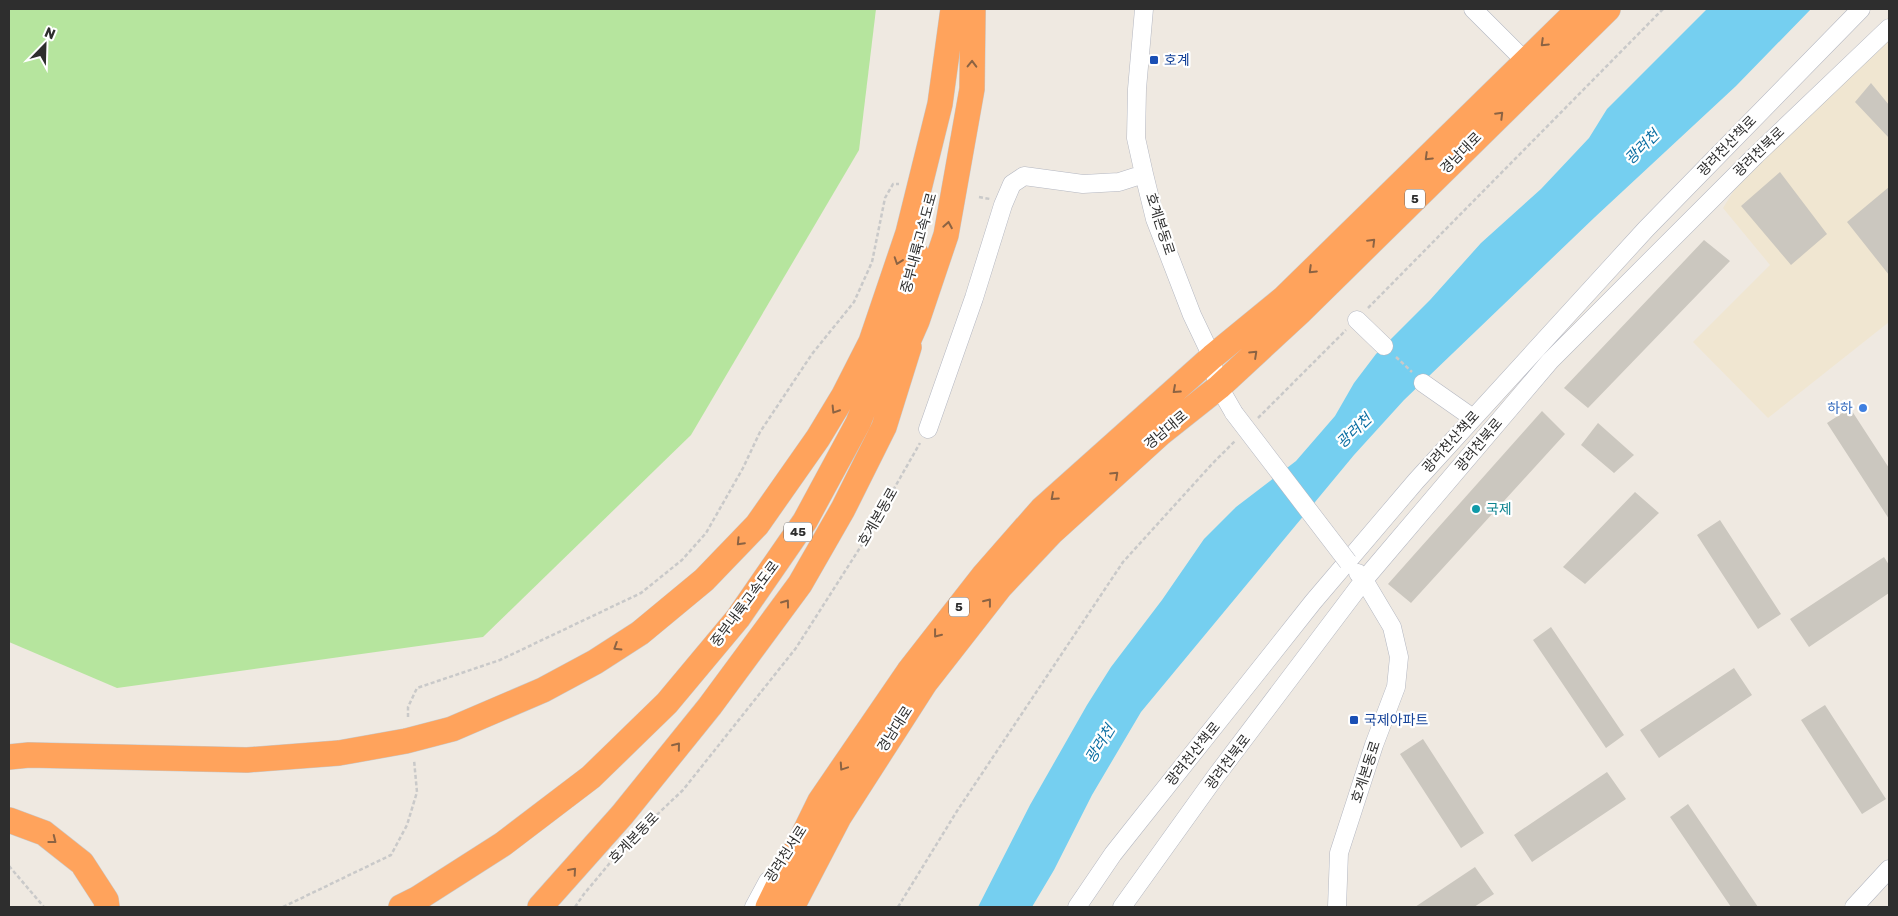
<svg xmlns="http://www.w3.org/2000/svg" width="1898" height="916" font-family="Rubik,'Noto Sans KR',sans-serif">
<rect width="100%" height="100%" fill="#efe9e1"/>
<path fill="#f0e6d1" d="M1889 28V322L1768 418 1693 342 1770 265 1723 208 1756 155Z"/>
<path fill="#b6e59e" d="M9 9H876L859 150 691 435 483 637 117 688 9 642Z"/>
<path fill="#75cff0" d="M1707 9H1811L1736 86 1595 217 1404 400 1354 455 1141 712 1092 795 1054 870 1032 907H978L1030 805 1087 705 1111 667 1162 600 1204 539 1236 507 1296 461 1335 416 1354 383 1376 354 1430 300 1481 243 1541 189 1589 138 1607 109Z"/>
<path fill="#cbc7bf" d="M1871 83 1889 105V138L1855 102Z
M1780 172 1827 234 1791 265 1741 206Z
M1889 187V275L1847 222Z
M1704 240 1730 261 1588 408 1564 388Z
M1850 408 1889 468V519L1827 423Z
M1542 411 1565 434 1411 603 1388 584Z
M1598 423 1634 455 1614 473 1581 445Z
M1635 492 1659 513 1585 584 1563 567Z
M1720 520 1781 614 1758 629 1697 535Z
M1884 557 1889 565V593L1809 647 1790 619Z
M1551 627 1624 735 1606 748 1533 640Z
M1734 668 1752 695 1659 758 1640 730Z
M1825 705 1886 799 1862 814 1801 720Z
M1423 739 1484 833 1461 848 1400 754Z
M1607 772 1626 799 1532 862 1514 835Z
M1688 804 1758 907H1731L1670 817Z
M1475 867 1494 894 1474 907H1415Z"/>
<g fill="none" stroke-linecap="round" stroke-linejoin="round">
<g stroke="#b4b7c1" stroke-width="19">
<path id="minor" d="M1144 9 1137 89 1136 138 1144 174 1155 219 1192 315 1212 357 1214 372 1219 387 1234 413
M1473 9 1525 61
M1357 320 1384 346
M1423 383 1473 418
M928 429 974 298 1003 205 1012 184 1024 176 1083 184 1119 182 1144 174
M754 907 768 881
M1077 907 1113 854 1313 602 1416 481 1646 229 1861 9
M1122 907 1216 776 1364 580 1550 361 1756 155 1889 28
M1337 907 1339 853 1374 745 1396 687 1399 657 1392 627 1364 580 1358 573
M1854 907 1889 869"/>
</g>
<g stroke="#c9c9c9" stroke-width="26">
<path id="highway" d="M899 362 917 321 946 235 972 89 973 9
M9 757 29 755 247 760 339 753 406 741 452 729 543 690 595 662 640 633 704 580 757 525 818 438 844 395 871 342 908 233 940 104 953 9
M9 820 44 833 82 863 106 900 107 907
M401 907 417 899 503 844 591 777 667 703 738 618 805 521 858 423 892 339 917 255
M540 907 622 815 710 706 800 584 843 509 884 427 909 347
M768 907 820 801 909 671 984 575 1042 509 1212 357 1284 298 1579 9
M792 907 839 817 925 683 1000 587 1051 533 1161 433 1219 387 1300 312 1608 9"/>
</g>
<path stroke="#c9c9c9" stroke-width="2.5" stroke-dasharray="4 2.5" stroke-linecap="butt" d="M979 197 990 199
M1368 308 1663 9
M1396 357 1412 372
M1258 418 1346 330
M408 717V707L417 688 500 660 641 593 682 560 706 533 743 468 760 432 812 354 854 302 872 262 885 198 893 184H899
M9 866 44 907
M283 907 391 855 407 825 417 792 414 760
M575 907 584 894 624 846 683 790 796 648 863 543 920 443
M898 907 957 811 1123 562 1212 464 1236 440"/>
<use href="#minor" stroke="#fff" stroke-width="18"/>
<use href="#highway" stroke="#ffa35c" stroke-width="25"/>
<g stroke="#b4b7c1" stroke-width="19" stroke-linecap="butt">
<path id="minor-bridge" d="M1234 413 1348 562"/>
</g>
<use href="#minor-bridge" stroke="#fff" stroke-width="18"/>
</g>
<defs><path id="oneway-chevron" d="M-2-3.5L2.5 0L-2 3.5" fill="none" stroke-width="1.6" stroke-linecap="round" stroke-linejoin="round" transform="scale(1.25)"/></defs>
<g stroke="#8c6343">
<use href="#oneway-chevron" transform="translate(1544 43) rotate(136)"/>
<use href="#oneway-chevron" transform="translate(972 64) rotate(-89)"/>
<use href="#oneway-chevron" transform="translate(1500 115) rotate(-45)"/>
<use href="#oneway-chevron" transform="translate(1428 157) rotate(136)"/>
<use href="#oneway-chevron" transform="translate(948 225) rotate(-80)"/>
<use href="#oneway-chevron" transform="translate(1372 242) rotate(-45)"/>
<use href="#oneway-chevron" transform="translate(898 261) rotate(109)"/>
<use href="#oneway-chevron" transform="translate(1312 270) rotate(136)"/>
<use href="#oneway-chevron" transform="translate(1254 354) rotate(-43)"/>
<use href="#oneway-chevron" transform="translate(1176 390) rotate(138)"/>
<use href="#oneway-chevron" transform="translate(835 410) rotate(122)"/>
<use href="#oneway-chevron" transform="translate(1115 475) rotate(-43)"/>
<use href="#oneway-chevron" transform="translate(1054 497) rotate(138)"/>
<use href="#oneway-chevron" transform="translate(740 542) rotate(134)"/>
<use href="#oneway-chevron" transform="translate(988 602) rotate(-52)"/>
<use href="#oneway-chevron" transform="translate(786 603) rotate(-54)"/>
<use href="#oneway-chevron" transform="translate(937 634) rotate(128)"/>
<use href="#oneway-chevron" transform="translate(617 647) rotate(148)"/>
<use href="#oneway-chevron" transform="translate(677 746) rotate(-51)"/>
<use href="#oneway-chevron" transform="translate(843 767) rotate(124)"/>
<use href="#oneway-chevron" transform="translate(53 840) rotate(38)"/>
<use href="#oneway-chevron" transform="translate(573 871) rotate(-49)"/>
</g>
<g fill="#1a4fb4" stroke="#fff" stroke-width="2">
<rect x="1149" y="55" width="10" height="10" rx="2.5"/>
<rect x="1349" y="715" width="10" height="10" rx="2.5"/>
</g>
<circle fill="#3f7fe0" stroke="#fff" stroke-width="2" cx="1863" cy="408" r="5"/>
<circle fill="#0f9aa8" stroke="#fff" stroke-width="2" cx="1476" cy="509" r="5"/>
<g text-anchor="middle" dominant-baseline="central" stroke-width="4.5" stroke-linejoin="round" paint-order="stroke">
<g fill="#fff" stroke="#6d6d6d" stroke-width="1">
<rect x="1405" y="189.5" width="20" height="19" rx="4"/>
<rect x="784" y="522.5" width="28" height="19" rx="4"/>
<rect x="949" y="597.5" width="20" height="19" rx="4"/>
</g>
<g font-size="12" font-weight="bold" fill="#2e2e2e">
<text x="1415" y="199">5</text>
<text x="798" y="532">45</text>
<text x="959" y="607">5</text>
</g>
<g font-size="14" fill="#164399" stroke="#fff" text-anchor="start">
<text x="1164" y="60">호계</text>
<text x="1364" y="720">국제아파트</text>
</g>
<g font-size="14" fill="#2e2e2e" stroke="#fff">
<text transform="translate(1727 146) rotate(-46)">광려천산책로</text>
<text transform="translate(1759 152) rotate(-44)">광려천북로</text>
<text transform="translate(1461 153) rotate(-45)">경남대로</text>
<text transform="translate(1160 224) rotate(72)">호계본동로</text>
<text transform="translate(919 243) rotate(-75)">중부내륙고속도로</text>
<text transform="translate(1166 430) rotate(-40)">경남대로</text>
<text transform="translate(1451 442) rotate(-48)">광려천산책로</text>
<text transform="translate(1479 445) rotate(-50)">광려천북로</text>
<text transform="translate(878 517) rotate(-60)">호계본동로</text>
<text transform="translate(745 604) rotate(-53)">중부내륙고속도로</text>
<text transform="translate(895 729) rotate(-57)">경남대로</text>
<text transform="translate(1193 754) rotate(-51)">광려천산책로</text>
<text transform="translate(1228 762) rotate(-53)">광려천북로</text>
<text transform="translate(1366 772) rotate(-72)">호계본동로</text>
<text transform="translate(634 838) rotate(-46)">호계본동로</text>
<text transform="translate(786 854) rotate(-57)">광려천서로</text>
</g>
<g font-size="14" fill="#366cbe" stroke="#fff" text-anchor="end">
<text x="1853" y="408">하하</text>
</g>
<g font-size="14" fill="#0d838f" stroke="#fff" text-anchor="start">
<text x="1486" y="509">국제</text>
</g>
<g font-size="15" font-style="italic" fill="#0d6fa3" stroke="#fff">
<text transform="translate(1642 147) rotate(-45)">광려천</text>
<text transform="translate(1354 431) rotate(-44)">광려천</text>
<text transform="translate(1100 744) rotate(-58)">광려천</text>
</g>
</g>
<rect width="1898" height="916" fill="none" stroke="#2e2e2e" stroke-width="20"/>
<g transform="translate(45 45) rotate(23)" stroke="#ffffff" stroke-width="4" paint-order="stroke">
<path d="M0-4L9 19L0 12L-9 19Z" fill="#2e2e2e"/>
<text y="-8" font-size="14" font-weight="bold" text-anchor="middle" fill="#2e2e2e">N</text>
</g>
</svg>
